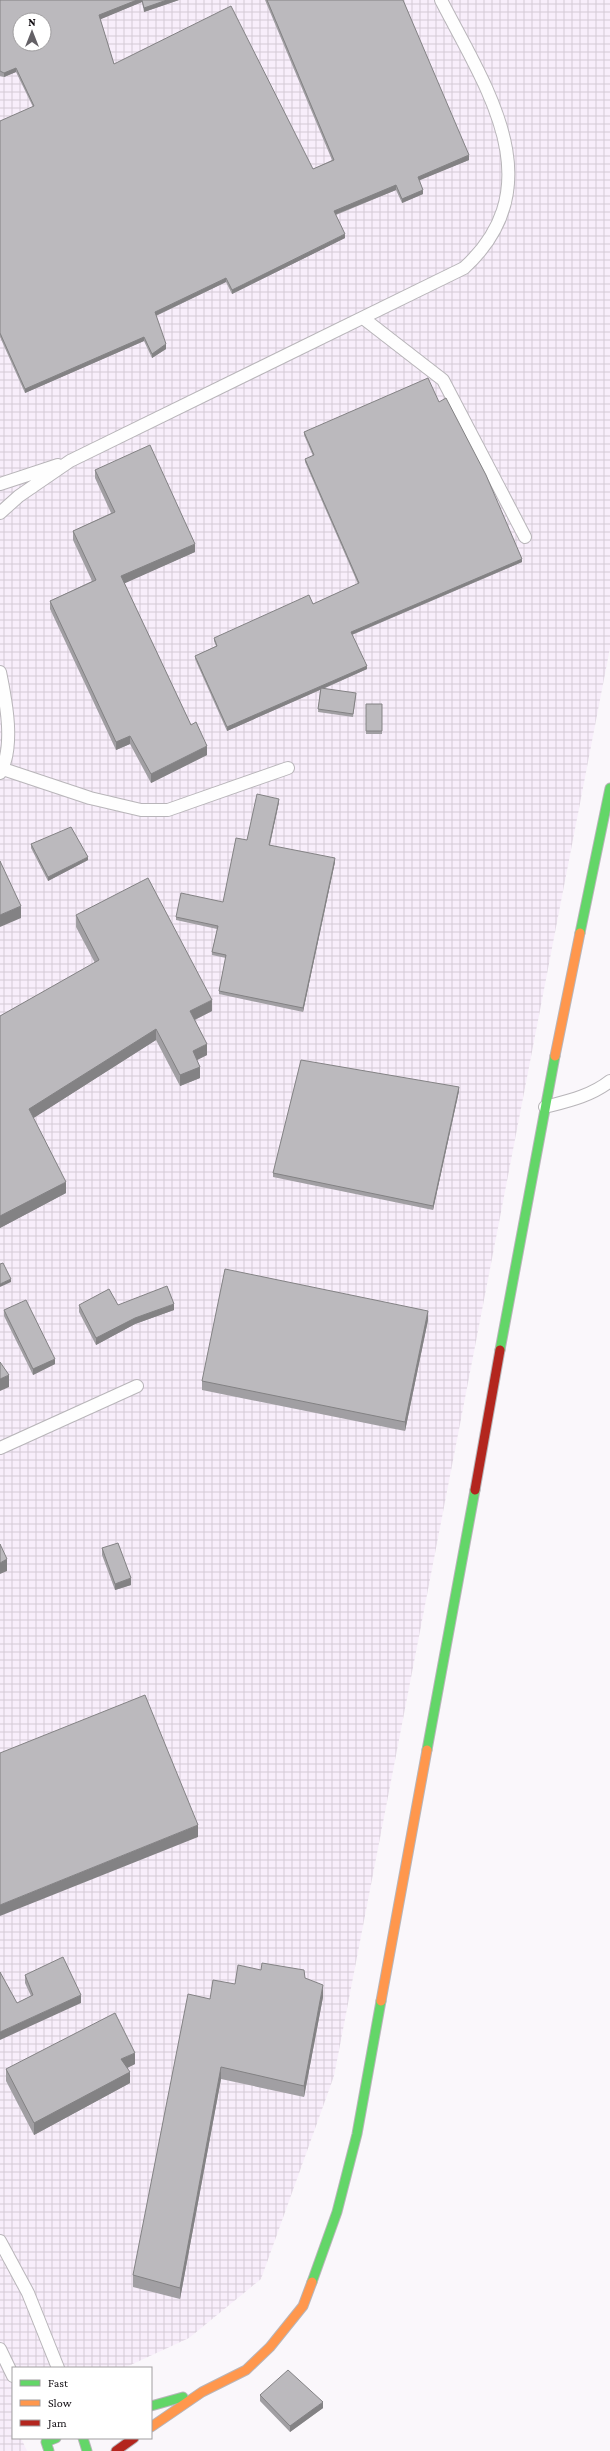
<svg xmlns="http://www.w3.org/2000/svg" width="610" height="2451" font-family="'Crimson Pro',serif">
<defs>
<pattern id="industrial-grid" width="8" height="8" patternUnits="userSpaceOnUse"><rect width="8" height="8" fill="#f8eefb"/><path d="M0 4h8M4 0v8" fill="none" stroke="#d4cbd6"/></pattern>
</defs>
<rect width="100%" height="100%" fill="#faf7fb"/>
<path fill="url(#industrial-grid)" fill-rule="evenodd" d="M0 0H610V648L334 2076 261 2279 189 2338 124 2368H13V2438H21L27 2451H0ZM20 20H44V44H20Z"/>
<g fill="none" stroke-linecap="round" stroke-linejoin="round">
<g stroke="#b8b5b9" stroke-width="14">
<path id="lane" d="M363 318 443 380 525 537
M0 484 58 465
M0 513 19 496 70 461 464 268C555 185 485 86 441 0
M0 672C6 701 15 747 0 773
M3 769 90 798 141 810H168L288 768
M545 1107C568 1101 591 1096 610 1081
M0 1448 137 1386
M0 2241 28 2293 58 2368
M0 2349 13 2376"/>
</g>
<g stroke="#b8b5b9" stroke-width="11">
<path id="fast" d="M580 933 610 788
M500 1350 555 1056
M427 1750 475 1490
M312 2282 337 2212 357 2134 381 2001
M151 2406 183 2397
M83 2438 87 2451
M49 2451 46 2442 56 2438"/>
</g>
<g stroke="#b8b5b9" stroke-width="11">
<path id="slow" d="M555 1056 580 933
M381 2001 427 1750
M151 2427 202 2392 246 2370 270 2347 303 2306 312 2282"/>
</g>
<g stroke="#b8b5b9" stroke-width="11">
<path id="jam" d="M475 1490 500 1350
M116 2451 134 2438"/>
</g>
<use href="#lane" stroke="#fefefe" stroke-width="12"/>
<use href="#fast" stroke="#63d668" stroke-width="9"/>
<use href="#slow" stroke="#ff974d" stroke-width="9"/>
<use href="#jam" stroke="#b3261e" stroke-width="9"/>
</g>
<path fill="#a19fa3" d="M0 0H179L144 12 142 2 100 19 114 64 313 169 332 160 265 0H403L469 160 419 180 423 194 402 203 396 190 336 215 345 238 232 294 226 282 156 316 166 349 152 358 144 341 25 393 0 337V121L33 107 16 72 4 77 0 76Z
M439 402 522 562 352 635 367 669 323 689 356 696 353 717 318 712 320 690 227 731 195 659V656L216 646 214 641V638L313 604 358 584 305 462V459L313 456 304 435V432Z
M95 470 195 552 124 583 191 725 207 755 151 783 130 744 116 750 50 609V601L92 581 73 540V531L111 513 95 478Z
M366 704H382V734H366Z
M279 802 270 845 335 862 303 1012 219 994V991L226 958 212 955V952L217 929 176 920V917L223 902 247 840Z
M31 844 88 860 48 881 31 848Z
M76 915 212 1011 195 1020 207 1055 197 1060 200 1078 180 1086 156 1040 33 1118 66 1193 0 1228V1016L95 963 76 927Z
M459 1091 433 1210 273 1177V1173Z
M79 1305 174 1310 135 1324 96 1345 79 1312Z
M4 1310 55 1364 33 1375 4 1316Z
M428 1320 405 1431 202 1390V1381Z
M102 1548 131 1585 115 1590 102 1555Z
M261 1970 305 1978 323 1997 304 2097 221 2079 180 2299 133 2287V2275L210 1999Z
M25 1975 81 2003H17L31 1996 25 1983Z
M135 2064 127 2068 130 2083 34 2135 6 2081V2069Z
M260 2395 323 2408 290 2432 260 2401Z"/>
<path fill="#838284" d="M137 0H142V2L99 20V15Z
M167 0H179L144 12V8Z
M16 68V72L4 77V73Z
M469 155V160L418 181V177Z
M396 185V190L334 215V211Z
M423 190V194L402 203V199Z
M345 234V238L232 294V290Z
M226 278V282L155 316V312Z
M144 337V341L25 393V389Z
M166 344V349L152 358V354Z
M195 544V552L121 585V576Z
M522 559V562L351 635V632Z
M367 666V669L227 731V727Z
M130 736V744L116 750V742Z
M207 746V755L151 783V774Z
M279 799V802L269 848V845Z
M88 857V860L48 881V877Z
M335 858V862L303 1012V1008Z
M21 906V918L0 927V915Z
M212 1000V1011L190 1022V1011Z
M156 1029V1040L29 1121V1109Z
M207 1044V1055L193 1062V1051Z
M200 1067V1078L180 1086V1075Z
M459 1087V1091L433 1210V1206Z
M66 1182V1193L0 1228V1216Z
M11 1279V1282L0 1287V1284Z
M174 1304V1310L135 1324 96 1345V1338L135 1318Z
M428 1311V1320L405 1431V1422Z
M55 1359V1364L33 1375V1369Z
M9 1375V1387L0 1391V1379Z
M7 1559V1571L0 1574V1563Z
M131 1578V1585L115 1590V1584Z
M198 1825V1837L0 1916V1905Z
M323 1985V1997L304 2097V2086Z
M81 1995V2003L0 2040V2032Z
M135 2053V2064L121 2071V2059Z
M221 2067V2079L180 2299V2288Z
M130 2072V2083L34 2135V2123Z
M323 2402V2408L290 2432V2426Z"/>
<path fill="#bbb9bd" stroke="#838284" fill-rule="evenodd" d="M0 0H137L99 15 114 64 231 6 313 169 334 160 267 0H403L469 155 418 177 423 190 402 199 396 185 334 211 345 234 232 290 226 278 155 312 166 344 152 354 144 337 25 389 0 333V121L34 106 16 68 4 73 0 71ZM20 20H44V44H20Z
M142 0H167L144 8Z
M428 378 439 402 446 398 486 475 522 559 351 632 367 666 227 727 195 656 217 646 214 638 287 605 309 595 313 604 359 583 305 459 314 455 304 432Z
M150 445 195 544 121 576 191 725 196 722 207 746 151 774 130 736 116 742 50 601 96 580 73 531 115 512 95 470Z
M321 688 356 693 353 714 318 709Z
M366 704H382V731H366Z
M257 794 279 799 269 845 335 858 303 1008 219 991 226 955 212 952 218 926 176 917 181 893 223 902 236 838 247 840Z
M71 827 88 857 48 877 31 844Z
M0 861 21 906 0 915Z
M148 878 212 1000 190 1011 207 1044 193 1051 200 1067 180 1075 156 1029 29 1109 66 1182 0 1216V1016L99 960 76 915Z
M301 1060 459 1087 433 1206 273 1173Z
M3 1263 11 1279 0 1284V1264Z
M225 1269 428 1311 405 1422 202 1381Z
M167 1286 174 1304 135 1318 96 1338 79 1305 109 1289 118 1305Z
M26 1300 55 1359 33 1369 4 1310Z
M0 1362 9 1375 0 1379Z
M118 1543 131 1578 115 1584 102 1548Z
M0 1544 7 1559 0 1563Z
M145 1695 198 1825 0 1905V1753Z
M63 1957 81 1995 0 2032V1972L17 2003 33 1995 25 1975Z
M262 1963 304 1970 305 1978 323 1985 304 2086 221 2067 180 2288 133 2275 188 1994 210 1999 213 1980 235 1984 238 1965 261 1970Z
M115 2013 135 2053 121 2059 130 2072 34 2123 6 2069Z
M288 2370 323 2402 290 2426 260 2395Z"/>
<rect x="12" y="2367" width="140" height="72" fill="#ffffff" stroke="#a19fa1"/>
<rect x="20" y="2380" width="20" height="6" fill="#63d668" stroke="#a19fa1"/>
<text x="48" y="2387" font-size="12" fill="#141015">Fast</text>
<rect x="20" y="2400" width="20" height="6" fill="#ff974d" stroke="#a19fa1"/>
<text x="48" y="2407" font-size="12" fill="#141015">Slow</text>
<rect x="20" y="2420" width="20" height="6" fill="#b3261e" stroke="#a19fa1"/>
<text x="48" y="2427" font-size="12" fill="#141015">Jam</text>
<g transform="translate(32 32)"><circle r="19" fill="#ffffff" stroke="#a19fa1"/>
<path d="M0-3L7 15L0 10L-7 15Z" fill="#646166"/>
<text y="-6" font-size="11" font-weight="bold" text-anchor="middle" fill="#141015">N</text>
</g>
</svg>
